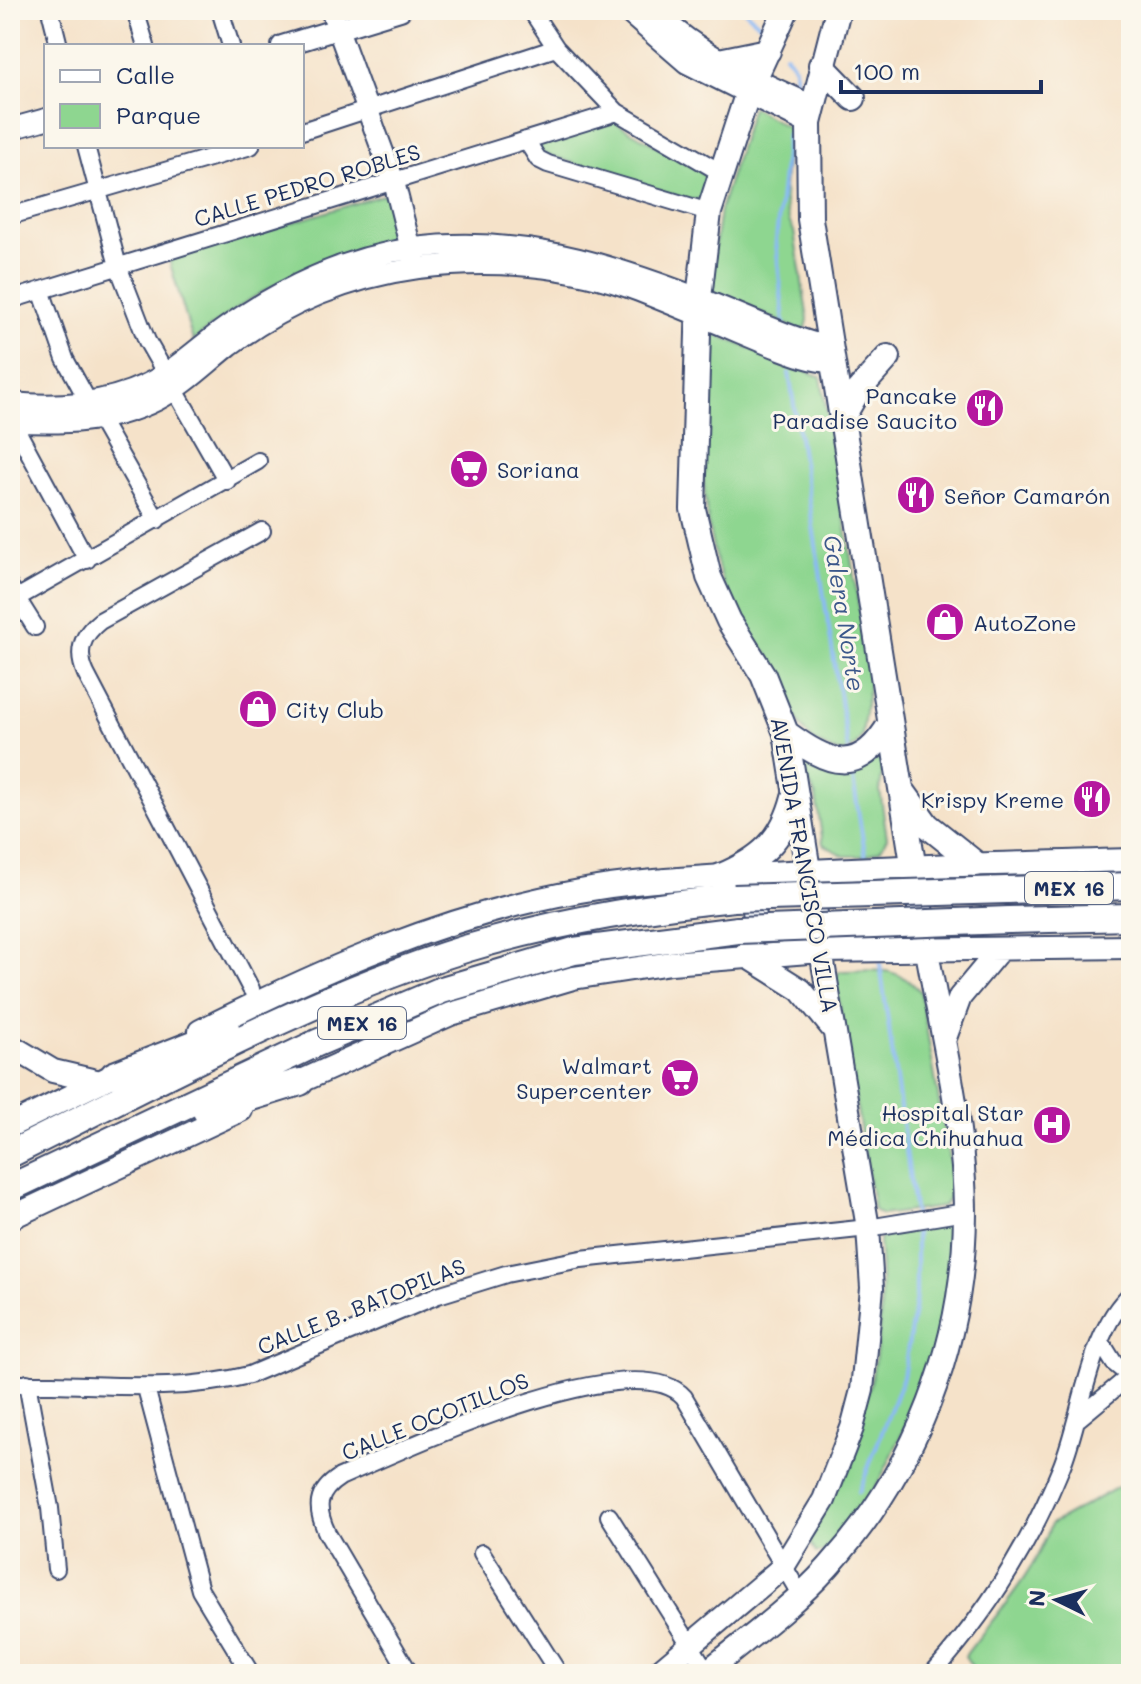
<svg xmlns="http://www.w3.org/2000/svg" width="1141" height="1684" font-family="Mali,sans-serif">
<rect width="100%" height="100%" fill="#fbf7ec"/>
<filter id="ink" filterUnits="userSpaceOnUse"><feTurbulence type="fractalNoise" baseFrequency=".0125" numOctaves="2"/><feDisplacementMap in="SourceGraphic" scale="16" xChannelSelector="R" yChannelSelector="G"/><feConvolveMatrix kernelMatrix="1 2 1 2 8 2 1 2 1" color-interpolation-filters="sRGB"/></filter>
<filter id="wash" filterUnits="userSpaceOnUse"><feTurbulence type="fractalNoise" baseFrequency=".006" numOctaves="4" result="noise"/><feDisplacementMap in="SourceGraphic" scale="32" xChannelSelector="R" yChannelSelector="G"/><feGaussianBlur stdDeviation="1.8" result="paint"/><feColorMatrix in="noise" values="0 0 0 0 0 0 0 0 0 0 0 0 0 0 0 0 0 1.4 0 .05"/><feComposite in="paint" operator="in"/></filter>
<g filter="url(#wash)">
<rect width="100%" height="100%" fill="#f5e2c9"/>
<path fill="#8ed690" stroke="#548277" stroke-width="2" d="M752 107 792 130C786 161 777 203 794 231L808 320 806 328 799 330 709 290 720 210Z
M613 121 701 172 707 179 701 199 689 200 539 152 537 145Z
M392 192 403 241C316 258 262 285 193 341L169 260Z
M707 331 821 377 870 674 862 736 855 746 843 753C789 740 798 706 776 667 764 646 744 629 734 607 691 522 705 423 707 331Z
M884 756 880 790 887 838 880 850 865 856H844L823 844 816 797 800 762C823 780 861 769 884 756Z
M840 971C875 971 895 964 920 991L953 1182 952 1195 942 1207 882 1215 874 1210 835 978Z
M939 1225 947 1226C980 1270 868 1553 816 1553L810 1542C857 1431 891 1367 879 1241L886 1233Z
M1131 1480V1674H977L965 1656C995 1615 1036 1573 1051 1524Z"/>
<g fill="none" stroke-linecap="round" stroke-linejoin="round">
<path stroke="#8ab9f5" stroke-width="4" d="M744 10 763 27
M785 54 795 67 796 93
M784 324 776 241 787 135
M789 373 848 750
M851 767 866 859
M880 964 915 1215
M859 1492 903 1377 916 1297V1224
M970 1671 973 1674"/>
</g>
</g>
<g filter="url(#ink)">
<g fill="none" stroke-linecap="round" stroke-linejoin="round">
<g stroke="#3c4a6e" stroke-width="20">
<path id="minor" d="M50 10 59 46
M135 10 146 46
M220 10 231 46
M531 10 556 48 617 112 720 172
M302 131 556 48
M526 140 538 159 548 164 709 212
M86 146 118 266 147 341 227 481
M10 216 251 146
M41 290 65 359 89 403
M10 300 617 112
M99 418 157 520
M12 421 87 560
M10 587 35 627
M10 602 258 461
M251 989 86 674C76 652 81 636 100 621L262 531
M1101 1342 1114 1363 1130 1376
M27 1383 50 1508 56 1569
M10 1384C91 1382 170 1395 249 1375L438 1295 506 1274 581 1259 868 1228 965 1212
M146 1388 200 1590 251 1674
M1079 1418 1131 1375
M609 1516 707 1672
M482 1553 559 1674
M410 1674 327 1533C316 1509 315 1493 340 1477 400 1451 634 1340 684 1397L800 1594
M932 1674C987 1613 1030 1544 1061 1468 1082 1418 1089 1330 1131 1294"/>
</g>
<g stroke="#3c4a6e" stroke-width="24">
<path id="tertiary" d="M331 10 394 182 414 261
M282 46 400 10
M10 129 46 119
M10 403C57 407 103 405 147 384 174 371 197 349 221 331 279 289 342 258 414 248 515 235 605 262 698 298 742 314 783 336 829 347
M10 421C61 425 111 423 157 400 184 386 206 364 230 345 285 304 350 277 418 268 491 259 569 264 639 291 682 308 724 326 767 344 789 352 808 361 831 362"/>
</g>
<g stroke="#3c4a6e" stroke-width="26">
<path id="secondary" d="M627 10 687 62 809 123
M651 10C698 55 754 81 813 107
M750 883 756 924 747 956 801 990 833 1029
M200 1031C319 971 448 914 580 891 638 880 696 878 755 874 880 866 1006 864 1131 860
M945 1038 960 997 1000 949
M11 1046 53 1071 100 1082
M286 1088 451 1014 573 978 671 963 821 951 1131 947
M10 1126 130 1067
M10 1218 241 1110
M656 1674 783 1567 824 1500 852 1428 862 1390 872 1288 868 1228 821 951
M704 1674C746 1640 792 1607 828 1567 916 1470 964 1345 965 1214 965 1127 942 1037 927 951"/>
</g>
<g stroke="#3c4a6e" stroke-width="28">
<path id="primary" d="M786 10 747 95 709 212 699 298 693 509 709 577 729 621 763 675 786 733 821 951
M838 10 809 123 810 219 927 951
M719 61 768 51
M821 65 853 98
M841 420 857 392 888 357
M786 733C829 764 858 778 890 724
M904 793 927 825 976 864
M721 876C761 859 783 840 794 797"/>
</g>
<g stroke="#3c4a6e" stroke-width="30">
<path id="trunk" d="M1007 890 1131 886
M1009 920 1131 917
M114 1075 227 1031
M206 1111 300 1082
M10 1154C158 1081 307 998 465 949 554 922 642 907 734 898
M10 1188 317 1043 442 990 574 951 738 930"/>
</g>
<use href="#minor" stroke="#fff" stroke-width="16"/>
<use href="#tertiary" stroke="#fff" stroke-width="20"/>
<use href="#secondary" stroke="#fff" stroke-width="22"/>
<use href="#primary" stroke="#fff" stroke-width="24"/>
<use href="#trunk" stroke="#fff" stroke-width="26"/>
<g stroke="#3c4a6e" stroke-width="30" stroke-linecap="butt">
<path id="trunk-bridge" d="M734 898 1007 890
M738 930 1009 920"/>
</g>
<use href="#trunk-bridge" stroke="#fff" stroke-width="26"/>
</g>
</g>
<defs>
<g id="restaurant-disc" transform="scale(2)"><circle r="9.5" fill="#b5179e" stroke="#fbf7ec"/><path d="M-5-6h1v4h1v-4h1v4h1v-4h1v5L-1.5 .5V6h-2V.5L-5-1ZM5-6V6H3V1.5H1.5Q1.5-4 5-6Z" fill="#fff"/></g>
<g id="supermarket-disc" transform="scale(2)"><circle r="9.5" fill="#b5179e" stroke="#fbf7ec"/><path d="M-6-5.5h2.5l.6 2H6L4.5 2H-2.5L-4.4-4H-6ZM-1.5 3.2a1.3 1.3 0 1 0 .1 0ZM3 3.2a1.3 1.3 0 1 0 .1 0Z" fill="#fff"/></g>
<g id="shop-disc" transform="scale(2)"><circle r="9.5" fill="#b5179e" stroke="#fbf7ec"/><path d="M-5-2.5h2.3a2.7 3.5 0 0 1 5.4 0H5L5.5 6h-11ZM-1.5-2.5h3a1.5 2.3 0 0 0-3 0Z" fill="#fff"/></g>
<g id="hospital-disc" transform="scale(2)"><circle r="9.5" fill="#b5179e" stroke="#fbf7ec"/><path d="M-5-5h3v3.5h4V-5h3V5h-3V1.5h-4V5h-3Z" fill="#fff"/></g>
</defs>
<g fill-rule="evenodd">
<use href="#restaurant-disc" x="985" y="408"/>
<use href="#supermarket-disc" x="469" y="469"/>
<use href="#restaurant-disc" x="916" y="495"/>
<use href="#shop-disc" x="945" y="622"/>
<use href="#shop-disc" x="258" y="709"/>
<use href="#restaurant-disc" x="1092" y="799"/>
<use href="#supermarket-disc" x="680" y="1078"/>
<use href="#hospital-disc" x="1052" y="1125"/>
</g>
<g text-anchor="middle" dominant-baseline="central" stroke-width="6" stroke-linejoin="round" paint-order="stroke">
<g fill="#fbf7ec" stroke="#5e6b89" stroke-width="2">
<rect x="1025" y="872" width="88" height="32" rx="6"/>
<rect x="318" y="1007" width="88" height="32" rx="6"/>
</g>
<g font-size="20" font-weight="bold" fill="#1b2f5e">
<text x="1069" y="888">MEX 16</text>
<text x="362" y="1023">MEX 16</text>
</g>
<g font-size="22" fill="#1b2f5e" stroke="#fbf7ec">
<text transform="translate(307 185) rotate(-17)">CALLE PEDRO ROBLES</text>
<text transform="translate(805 865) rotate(80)">AVENIDA FRANCISCO VILLA</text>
<text transform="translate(361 1306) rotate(-22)">CALLE B. BATOPILAS</text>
<text transform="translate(435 1416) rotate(-22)">CALLE OCOTILLOS</text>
</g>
<g font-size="22" fill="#1b2f5e" stroke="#fbf7ec" text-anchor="end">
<text x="957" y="395">Pancake<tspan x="957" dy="25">Paradise Saucito</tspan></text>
<text x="497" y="469" text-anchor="start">Soriana</text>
<text x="944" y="495" text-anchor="start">Señor Camarón</text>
<text x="973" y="622" text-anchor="start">AutoZone</text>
<text x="286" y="709" text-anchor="start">City Club</text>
<text x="1064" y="799">Krispy Kreme</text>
<text x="652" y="1065">Walmart<tspan x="652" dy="25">Supercenter</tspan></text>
<text x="1024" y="1112">Hospital Star<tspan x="1024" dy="25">Médica Chihuahua</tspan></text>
</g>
<g font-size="24" font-style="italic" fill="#3c588b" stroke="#fbf7ec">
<text transform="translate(845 613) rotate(81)">Galera Norte</text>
</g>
</g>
<rect width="1141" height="1684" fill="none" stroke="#fbf7ec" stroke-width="40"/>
<rect x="44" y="44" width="260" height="104" fill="#fbf7ec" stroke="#a1a7b3" stroke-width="2"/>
<rect x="60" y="70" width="40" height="12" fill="#ffffff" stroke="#a1a7b3" stroke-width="2"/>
<text x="116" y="84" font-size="24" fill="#1b2f5e">Calle</text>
<rect x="60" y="104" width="40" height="24" fill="#8ed690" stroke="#a1a7b3" stroke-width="2"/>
<text x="116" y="124" font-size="24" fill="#1b2f5e">Parque</text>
<g transform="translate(1057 1600) rotate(275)" stroke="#fbf7ec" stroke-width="6" paint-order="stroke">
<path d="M0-6L14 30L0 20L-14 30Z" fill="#1b2f5e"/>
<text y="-12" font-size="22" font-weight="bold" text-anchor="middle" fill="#1b2f5e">N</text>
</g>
<path d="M841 80v12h200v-12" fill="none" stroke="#1b2f5e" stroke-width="4"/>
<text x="853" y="80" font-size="24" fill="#1b2f5e" stroke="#fbf7ec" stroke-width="6" paint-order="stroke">100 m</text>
</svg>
